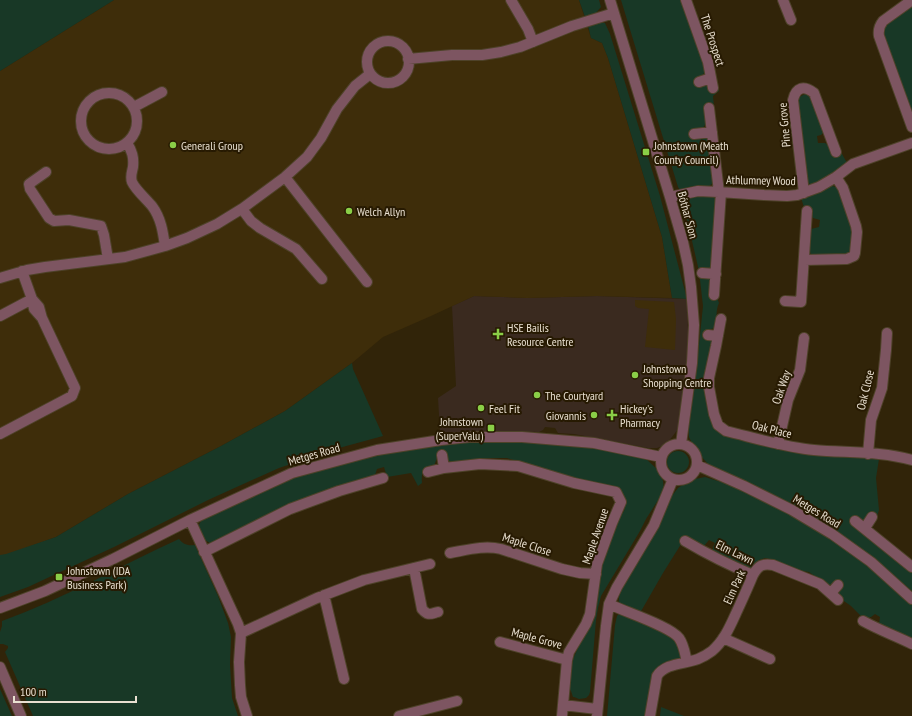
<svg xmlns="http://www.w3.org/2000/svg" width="912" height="716" font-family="'PT Sans Narrow',sans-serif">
<rect width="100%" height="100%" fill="#312409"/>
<path fill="#3a2a1f" d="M474 296 527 298 597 296 687 299 688 330V357L681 417 678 429 672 437 665 445 657 448H648L574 434 558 433 555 428 545 427 543 430 539 432 491 431 446 433 440 432 438 398 456 386 452 306Z"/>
<path fill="#3e2d0a" d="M114 0H579L591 38 602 43 608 58 662 237 672 298 597 296 527 298 474 296 431 316 383 337 352 363 285 411 221 446 128 494 56 537 6 555H0V71Z
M635 300 674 302 676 319 675 350 645 347 649 309 638 308 635 306Z"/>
<path fill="#183826" d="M0 0H114L0 71Z
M579 0H599L601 7 595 14 585 17Z
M621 0H683L705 63C705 70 706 74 699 77L701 83 708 86 710 89 718 87 719 91 713 96 714 107 706 108C706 116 709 124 701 129L706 137 708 139 714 182C706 191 699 185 689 187 686 188 684 190 680 190L678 187Z
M912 5V109L909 107 881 31 883 27Z
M599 23H605L610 34 660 196 687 299 672 298 662 237 608 58 602 43 591 38 588 26Z
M806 94 810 97 823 129V133L821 135 817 136 818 143H825L829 146 841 152 847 163 835 173 814 185 810 184 807 182 797 103C798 97 800 96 806 94Z
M832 186 836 187 840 191 853 230 851 252 849 254 815 256C812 255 811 255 810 252 806 248 808 233 811 229L819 227 820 220 813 218 811 215V207H804L801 198Z
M710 195 714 197 716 202 713 263 711 267 708 269 710 278 719 303C715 311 718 320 714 328L708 330 707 336 712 341 705 382 716 429 879 459 876 478 879 510 877 516 865 520 861 519 891 555 912 573V591L882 565 848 539 818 520 794 506 754 485 718 470 708 464 700 455 693 445 689 437V425L695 384 703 306 699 271 682 198 689 196Z
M352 363 353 369 383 436 339 448 279 468 208 500 114 547 28 587 0 597V555L6 554 56 537 128 494 221 446 285 411Z
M505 440 579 445 645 458 658 470 663 481 664 490 660 497 646 519 640 531 601 596 598 608 596 620 590 692 589 695 586 698 579 699 574 697H573L571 691 569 688V678L573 659 583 637 603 558 617 520 624 511 625 506 624 498 535 467 507 458H493L473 459 453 462 449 461 447 458 438 455 434 466C423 470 421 471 422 483L418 486 411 473 387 477 384 467 377 469 375 475 214 543H210L205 540 201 533 199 525 201 521 213 514 281 482 360 458 439 443Z
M667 462a11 11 0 1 1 22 0a11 11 0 1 1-22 0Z
M705 477 721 482 747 492 794 516 849 551 912 603V640L879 624 880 617 875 614 871 617 868 618 862 617 851 606 841 599 832 584 829 585 826 584 809 572 797 570 770 559 765 558 759 560 751 568H745L716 554 713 551V547L715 543 709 540 704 546 683 541 663 573 640 613C635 611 621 607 619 602 618 597 621 592 622 588L657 527 671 497 678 488 690 480Z
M179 539C183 544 187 546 195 545L218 596 228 623 231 637 230 664 232 698 238 716H33L5 652 8 648V646L3 644H0V632L2 626V621C63 599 120 566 179 539Z
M619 614H621L665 632 676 640 682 656 678 661 664 665 647 716H607L615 625 617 616Z
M0 689 12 716H0Z
M661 707 684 716H660Z"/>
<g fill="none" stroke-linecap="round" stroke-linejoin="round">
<g stroke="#4e4229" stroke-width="12">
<path id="minor" d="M511 0 528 29 533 42
M610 0 670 197 683 242 688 265 691 287 694 325 692 363 681 444
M686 0 708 62 713 88
M783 0 791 20
M912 0 883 21C879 26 878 30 879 36L912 127
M367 62a21 21 0 1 1 42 0a21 21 0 1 1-42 0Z
M408 59 452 55H482L501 52 520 47 572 26 614 13
M699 82 711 78
M81 121a28 28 0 1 1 56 0a28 28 0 1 1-56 0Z
M134 107 162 92
M709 108 719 192
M694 134 712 132
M127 143C132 151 134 157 133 167 132 172 130 176 132 182 135 189 146 199 152 206 161 218 163 232 165 246
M46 172 29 184 30 189 49 218 54 221 69 220 101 226 104 235 108 259
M285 177 367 282
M804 193 793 100C796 87 804 85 814 93L836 152
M670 197 698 191 719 192 764 195 787 196 797 195 819 187 836 177 853 164 912 143
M242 209 251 221 260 228 296 249 322 279
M804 260 847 259 854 256 855 253 857 232 856 226 843 188 836 177
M702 273 716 274
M0 278 27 270 45 267 125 257 165 246 187 238 217 224 243 208 285 177 307 157 321 138 337 109 355 86 370 74
M714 295 721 192
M785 301 801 302 807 211
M0 316 32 299 22 271
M721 319 716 346 709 378V387L714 414 718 425 726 431C755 438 784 447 814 450 846 453 881 451 912 460
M708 335 718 336
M0 434 72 396 75 388 42 318 39 307 32 299 34 309 42 318
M661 462a18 18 0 1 1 36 0a18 18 0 1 1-36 0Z
M778 444 788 400 800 370 804 338
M868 454 871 420 882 388 886 350 887 333
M442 455 444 468
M697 465 744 486 792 510 832 534 871 562 912 599
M428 472 444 468 480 464 518 466 574 483 616 492 621 502 612 523 597 564 590 614 586 624 569 652 567 660 562 716
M190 520 238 624 241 633 239 662 240 685 241 697 247 716
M855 521 912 567
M865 528 872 517
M685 541C707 554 729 565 753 575
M204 552 290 509 339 491 383 478
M450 553C467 550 484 545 501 549L562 569 580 573 596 574
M414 568 422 609C428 616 430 614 438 612
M831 593 838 585
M324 595 344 679
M609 604C625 612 670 626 679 638 684 645 685 654 687 662
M0 608 45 591 113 559 190 520 292 473 377 450 441 440 469 437H522L594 443 661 457
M863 621C879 630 896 636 912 644
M241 633 317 598 364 580 430 564
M723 638 770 659
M500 642 567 660
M0 667 21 716
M563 705 597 709
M399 716 457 701
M597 716 606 626 609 604 617 587 654 525 673 479
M650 716 657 676C665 663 685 664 698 659 703 657 708 654 712 651 725 640 731 624 738 609 743 598 748 587 753 575 758 566 762 563 773 565L820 584 838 600"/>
</g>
<use href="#minor" stroke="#7d5561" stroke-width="10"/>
</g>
<g fill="#8ace47" stroke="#271a02" stroke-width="1.5">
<circle cx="173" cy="145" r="4"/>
<rect x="642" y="148" width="8" height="8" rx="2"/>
<circle cx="349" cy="211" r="4"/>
<path d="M496 328h4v4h4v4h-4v4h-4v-4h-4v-4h4z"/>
<circle cx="635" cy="375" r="4"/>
<circle cx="537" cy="395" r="4"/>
<circle cx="481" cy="408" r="4"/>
<circle cx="594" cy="415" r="4"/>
<path d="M610 409h4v4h4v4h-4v4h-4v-4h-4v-4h4z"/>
<rect x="487" y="424" width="8" height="8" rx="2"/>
<rect x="55" y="573" width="8" height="8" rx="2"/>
</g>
<g text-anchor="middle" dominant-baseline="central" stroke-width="4" stroke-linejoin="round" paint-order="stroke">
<g font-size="12" fill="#e9e0d1" stroke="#271a02">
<text transform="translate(713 40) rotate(72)">The Prospect</text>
<text transform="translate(784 125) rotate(-95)">Pine Grove</text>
<text transform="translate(761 180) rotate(1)">Athlumney Wood</text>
<text transform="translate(688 215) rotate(75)">Bóthar Sion</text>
<text transform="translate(781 387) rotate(-71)">Oak Way</text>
<text transform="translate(865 390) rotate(-76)">Oak Close</text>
<text transform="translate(772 429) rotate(14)">Oak Place</text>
<text transform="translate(314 454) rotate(-16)">Metges Road</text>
<text transform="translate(817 511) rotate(31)">Metges Road</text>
<text transform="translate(595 536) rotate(-71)">Maple Avenue</text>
<text transform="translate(527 544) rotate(18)">Maple Close</text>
<text transform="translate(735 552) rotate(26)">Elm Lawn</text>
<text transform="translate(734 587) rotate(-65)">Elm Park</text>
<text transform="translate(537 638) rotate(15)">Maple Grove</text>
</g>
<g font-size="12" fill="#e9e0d1" stroke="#271a02" text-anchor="start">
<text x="181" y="145">Generali Group</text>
<text x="654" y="145">Johnstown (Meath<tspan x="654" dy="14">County Council)</tspan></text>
<text x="357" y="211">Welch Allyn</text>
<text x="507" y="327">HSE Bailis<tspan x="507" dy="14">Resource Centre</tspan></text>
<text x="643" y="368">Johnstown<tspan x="643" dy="14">Shopping Centre</tspan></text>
<text x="545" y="395">The Courtyard</text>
<text x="489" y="408">Feel Fit</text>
<text x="620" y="408">Hickey's<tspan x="620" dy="14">Pharmacy</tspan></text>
<text x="586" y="415" text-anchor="end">Giovannis</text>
<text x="483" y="421" text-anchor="end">Johnstown<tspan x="483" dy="14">(SuperValu)</tspan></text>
<text x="67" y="570">Johnstown (IDA<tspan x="67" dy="14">Business Park)</tspan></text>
</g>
</g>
<path d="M14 696v6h122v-6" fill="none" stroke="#e9e0d1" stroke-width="2"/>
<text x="20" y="696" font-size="12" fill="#e9e0d1" stroke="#271a02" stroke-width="3" paint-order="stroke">100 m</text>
</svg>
